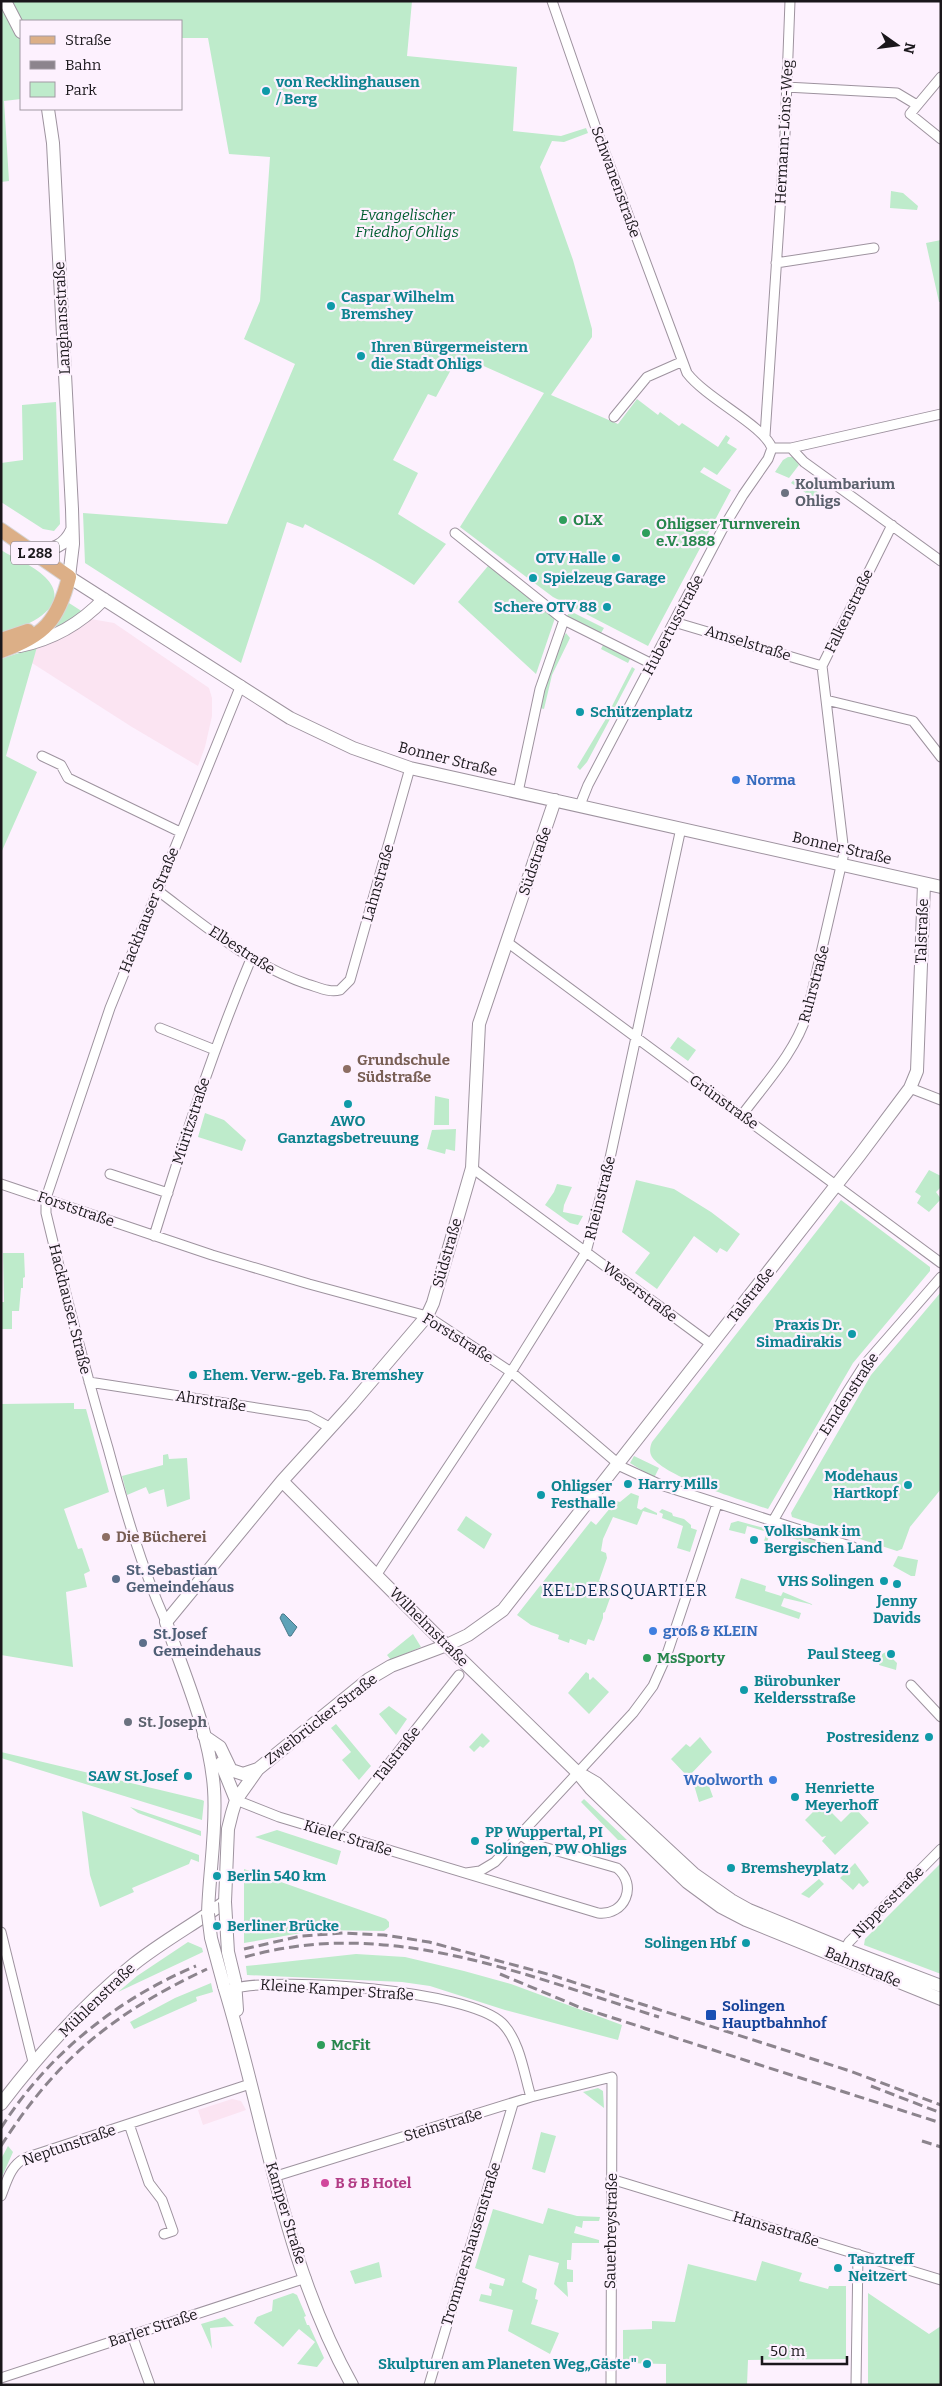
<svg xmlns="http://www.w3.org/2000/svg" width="942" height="2386" font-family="Bitter,serif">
<rect width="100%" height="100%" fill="#fdf1fe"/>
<path fill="#fbe4f2" d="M91 619 114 623 209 688 212 698V716L205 747 198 766 132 727 32 663 37 647 68 635Z
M232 2099 241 2101 246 2110 203 2125 198 2110Z"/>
<path fill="#beebcb" d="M1 1H412L407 56 517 67 513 131 561 136 586 128 588 133 564 142 552 141 540 167 573 260 592 329V337L551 395 618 424 637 399 658 415 660 412 679 426 682 423 718 447 726 435 730 438 727 443 737 449 717 475 704 467 700 472 731 490 648 646 553 597 460 527 544 393 459 355 436 397 428 394 393 460 418 473 398 514 446 544 414 585C378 562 342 543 305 524L303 528 287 522 241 663 85 563 83 513 227 524 295 364 244 339 260 301 270 157 229 154 208 38H181V21H21V99L4 101 9 181 1 182Z
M891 191 903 193 918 206 917 210 890 208Z
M941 240V302H939L926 243Z
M56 402 60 524 54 531 43 529 1 502V463L23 460 22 405Z
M788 457H793L799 465 789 478 775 472 783 460Z
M796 477 825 497 821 503 791 483Z
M1 550C15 559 33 565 45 577 76 607 23 628 1 634Z
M488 566 555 618 536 674 458 602Z
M69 603 83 612 51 632Z
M570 611 604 628 601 633 567 616Z
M566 633 570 638 552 675 544 709 540 708C546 682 551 655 566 633Z
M604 643 631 657 628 663 601 649Z
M37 647 6 756 37 772 1 853V659Z
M632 667 635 669 614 709 611 708Z
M607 717 610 719 587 762 580 770 577 767Z
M678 1037 696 1050 688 1061 670 1048Z
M435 1096 449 1099V1125H434Z
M205 1113 224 1120 246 1140 242 1151 198 1137Z
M456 1129 455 1151 446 1149 445 1154 427 1149 432 1130Z
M929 1170 941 1176V1187L936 1192 941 1199 929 1212 917 1203 921 1196 915 1192Z
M636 1180 674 1189 711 1212 740 1234 727 1252 720 1248 717 1253 694 1236 657 1289 635 1273 650 1253 622 1232Z
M557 1184 572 1187 564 1205 563 1212 583 1216 578 1225 570 1223 545 1205 554 1192Z
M841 1200 930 1267V1271L853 1363 768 1509C742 1500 667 1478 652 1457 649 1452 650 1447 652 1442Z
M3 1253H24L25 1277 23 1278V1288H21L19 1311H12V1329H1V1302H4Z
M941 1292V1489L910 1527 902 1549 897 1551 792 1517 791 1513 871 1375Z
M74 1403V1409H86L109 1492 64 1509 78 1549 82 1548 90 1571 84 1574 87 1587 66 1592 73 1667 1 1655V1404Z
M168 1454 169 1459 187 1458 190 1499 167 1507 164 1489 149 1494 146 1487 127 1495 122 1476 163 1465V1455Z
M634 1456 659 1468 654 1478 630 1463Z
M631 1493 639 1496 637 1508 641 1510 645 1507 657 1513V1515L643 1511 637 1525 613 1517 603 1539 601 1551 606 1553 607 1558 599 1581 614 1587 605 1612 603 1613V1618L594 1641 588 1639 586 1645 570 1639 569 1643 558 1639 559 1635 531 1625 517 1615 591 1521 596 1525 616 1501 620 1502Z
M662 1509 672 1513 673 1516 684 1519 691 1525V1528L697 1530 690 1552 677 1548 683 1526 662 1518 663 1514 659 1512Z
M466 1516 492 1534 484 1549 457 1530Z
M738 1521 771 1530 767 1542 764 1541 767 1532 747 1526 745 1534 729 1530 731 1523Z
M786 1531 833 1546 832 1550 785 1536Z
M898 1556 918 1560 915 1576H911L893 1566Z
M741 1578 766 1586 765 1591 781 1596 783 1592 814 1605 784 1598 781 1606 801 1613 799 1619 735 1598Z
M413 1634 421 1647 391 1660 387 1655Z
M886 1652 897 1663 896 1670 879 1665 882 1654Z
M586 1672 589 1674V1679L590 1680 593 1677 609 1692 589 1714 568 1693Z
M389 1706 407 1719 396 1735 379 1714Z
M336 1724 371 1766 359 1780 342 1760 351 1752 331 1728Z
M482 1733 490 1741 483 1748 480 1746 474 1752 469 1747Z
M700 1737 712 1752 688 1777 671 1759 686 1744 690 1747Z
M1 1752 202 1800 204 1801 202 1820 1 1758Z
M705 1775 713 1797 699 1802 694 1785Z
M584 1799 627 1840H618L581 1802Z
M822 1803 841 1822 855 1808 869 1823 835 1855 822 1841 826 1836 822 1837 805 1820Z
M130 1807 201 1831V1836L138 1813Z
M82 1811 199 1855V1862L191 1859 189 1864 132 1888 134 1892 100 1907 90 1875Z
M277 1830 341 1851 337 1865 255 1837Z
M855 1863 869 1882 863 1887 859 1883 853 1890 840 1878Z
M941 1863V1974L864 1945 865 1939Z
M244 1869 386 1919 389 1922V1927L384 1931 318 1930 244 1943Z
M819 1879 824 1884 809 1898 801 1894Z
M188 1942 202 1948 203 1952 118 1992 137 1976Z
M356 1954 405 1957 464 1971 511 1984 622 2025 618 2040 505 2010 430 1986 402 1982 247 1975 246 1966Z
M211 1983 213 1992 196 1997 197 2001 134 2029 130 2022 175 1998Z
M598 2088 603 2091 604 2108 583 2092Z
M541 2132 556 2136 545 2173 532 2169Z
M8 2146 13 2152 1 2179V2159Z
M548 2208 577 2216 600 2217 599 2221H583L582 2228 576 2226 574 2233 599 2240V2243H572L571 2260H567V2269L573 2270V2282H567L568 2297 554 2284 559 2263 529 2255 522 2282 537 2289 535 2299 538 2300 531 2324 559 2333 550 2354 508 2331 513 2310 479 2301 481 2294 491 2296 492 2290 489 2288 490 2283 503 2286 505 2279 475 2268 493 2209 543 2224Z
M762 2261 802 2273 799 2281 828 2289 829 2286H846V2359L748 2360 747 2385H666V2364L623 2363V2330L652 2329V2321L675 2322 688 2264 756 2281Z
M379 2262 382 2277 355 2284 350 2271Z
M293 2293 297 2295 306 2316 304 2317 307 2325H309L324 2358 317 2367 297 2364 315 2342 299 2329 283 2347 254 2323 257 2317 272 2311 273 2300Z
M868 2293 929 2334 941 2326V2385H868Z
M225 2317 234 2326 210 2328 212 2349 201 2324Z"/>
<path fill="#5fa2b8" stroke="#4a7889" d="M282 1614H284L297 1627 291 1636H289L280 1618Z"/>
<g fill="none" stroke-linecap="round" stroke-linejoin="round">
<g stroke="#9e939f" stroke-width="11">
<path id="street" d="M552 1 598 134 687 373C707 399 763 425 772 448
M941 77 910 114 941 139
M786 87 897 93 917 105
M776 263 874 248
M614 417 647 377 681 362
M765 436 785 134 790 1
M772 448H791L941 414
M791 448 804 462 941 561
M455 533 564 620 652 664
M674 622 822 666
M826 700 913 721 941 757
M42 756 61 765 68 778 180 832
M518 792 540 689 564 620
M580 805 588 785 722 530 743 495 768 459 772 448
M157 890C205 926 249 964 307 984 318 987 329 993 340 990L350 980 410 768
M507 942 941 1263
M160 1028 215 1050
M910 1088 941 1100
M742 1115C765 1084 796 1051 807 1014L844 853 822 666 892 525
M472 1168 712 1345
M110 1174 168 1193
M1 1184 212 1255 309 1284 427 1316 511 1372 622 1467 661 1485 853 1547
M154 1236C183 1143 213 1049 251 959
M89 1382 309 1416 331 1428
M773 1521 844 1397 865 1364 941 1277
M377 1574 511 1372 586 1252 607 1172 681 828
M166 1622C141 1566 124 1507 108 1448 85 1370 65 1292 46 1213V1198L110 1008 241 685
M911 1685 941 1717
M236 1800 279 1817 598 1913C625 1916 638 1885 617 1868L533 1844 521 1835
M334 1833 459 1675
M466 1873 480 1871 495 1862 633 1713 653 1686 666 1657 717 1504
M1 1932 33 2062
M842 1954 849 1942 941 1849
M235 1988C282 1977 469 1990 502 2023 520 2041 524 2074 531 2097
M129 2124 149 2183 162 2200 173 2231 164 2234
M273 2177 531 2097 612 2077 611 2385
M611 2179 941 2280
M1 2196C7 2181 10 2166 25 2158L250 2084
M132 2335 150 2385
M1 2378 306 2278
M429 2385 513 2104
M856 2385 858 2254"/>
</g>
<g stroke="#9e939f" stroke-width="14">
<path id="secondary" d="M5 1 21 32
M48 109 53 143 72 509 73 544 69 577 290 718 353 748 410 768 941 887
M34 552C51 549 64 548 72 530
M20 646C54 639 80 624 104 599
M282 1481 436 1635 577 1772 591 1789 687 1882 721 1907 746 1920 941 1999
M204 1736 220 1747 231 1770 243 1774 258 1769
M221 1763 236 1800
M584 1776 596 1783 694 1874 731 1900 749 1910 844 1949 941 1986
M208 1914C209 1873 217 1830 214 1789 210 1732 184 1675 166 1622L282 1481 351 1405 427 1316 433 1303 472 1168 479 1024 555 800
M235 1981 237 2010
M224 1986C265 2119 283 2262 352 2385
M1 2104C40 2053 84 2004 134 1964 163 1941 196 1923 225 1902L228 1829 232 1813 236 1800 258 1769 369 1679 391 1666 447 1645 468 1635 503 1610 859 1156 910 1088 917 1071 924 884"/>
</g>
<g stroke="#d6d5d6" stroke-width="16">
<path id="primary" d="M1 530 69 577C58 621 44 636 1 651
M1 640 28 631"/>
</g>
<use href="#street" stroke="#fff" stroke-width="9"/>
<use href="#secondary" stroke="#fff" stroke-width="12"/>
<use href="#primary" stroke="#dcaf87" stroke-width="14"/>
<path stroke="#8c848d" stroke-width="3" stroke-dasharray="10 5" stroke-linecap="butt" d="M244 1949 301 1936 344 1933 384 1935 429 1942 551 1975 850 2071 941 2105
M245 1957C389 1916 523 1975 659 2017
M500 1974 579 2007 941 2123
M871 2086 941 2113
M1 2128C47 2055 117 1999 196 1966
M922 2141 941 2147
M1 2146C57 2058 114 2013 207 1969"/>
<g stroke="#9e939f" stroke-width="14" stroke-linecap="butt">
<path id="secondary-bridge" d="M225 1902 228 1952 235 1981
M208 1914 211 1938 224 1986"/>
</g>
<use href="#secondary-bridge" stroke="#fff" stroke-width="12"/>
</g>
<g fill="#0f9aa8" stroke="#fdf1fe" stroke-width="2">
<circle cx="266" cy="91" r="5"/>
<circle cx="331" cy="306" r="5"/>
<circle cx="361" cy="356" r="5"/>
<circle cx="616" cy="558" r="5"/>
<circle cx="533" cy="578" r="5"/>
<circle cx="607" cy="607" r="5"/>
<circle cx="580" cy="712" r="5"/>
<circle cx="348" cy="1104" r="5"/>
<circle cx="852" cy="1334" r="5"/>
<circle cx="193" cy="1375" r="5"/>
<circle cx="628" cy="1484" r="5"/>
<circle cx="908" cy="1485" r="5"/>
<circle cx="541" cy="1495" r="5"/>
<circle cx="754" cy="1540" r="5"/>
<circle cx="884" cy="1581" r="5"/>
<circle cx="897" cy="1584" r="5"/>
<circle cx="891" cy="1654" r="5"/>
<circle cx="744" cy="1690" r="5"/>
<circle cx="929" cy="1737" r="5"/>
<circle cx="188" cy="1776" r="5"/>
<circle cx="795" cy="1797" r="5"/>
<circle cx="475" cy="1841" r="5"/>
<circle cx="731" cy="1868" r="5"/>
<circle cx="217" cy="1876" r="5"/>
<circle cx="217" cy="1926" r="5"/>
<circle cx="746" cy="1943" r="5"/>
<circle cx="838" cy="2268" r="5"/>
<circle cx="647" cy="2364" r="5"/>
</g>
<g fill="#6b7280" stroke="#fdf1fe" stroke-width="2">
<circle cx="785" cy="493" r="5"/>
<circle cx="128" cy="1722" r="5"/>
</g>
<g fill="#2e9e5b" stroke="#fdf1fe" stroke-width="2">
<circle cx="563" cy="520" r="5"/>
<circle cx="646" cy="533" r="5"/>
<circle cx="647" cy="1658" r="5"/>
<circle cx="321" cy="2045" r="5"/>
</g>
<g fill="#3f7fe0" stroke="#fdf1fe" stroke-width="2">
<circle cx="736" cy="780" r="5"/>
<circle cx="653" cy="1631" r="5"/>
<circle cx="773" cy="1780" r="5"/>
</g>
<g fill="#8d6e63" stroke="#fdf1fe" stroke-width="2">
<circle cx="347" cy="1069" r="5"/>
<circle cx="106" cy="1537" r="5"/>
</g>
<g fill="#5c6f8a" stroke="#fdf1fe" stroke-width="2">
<circle cx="116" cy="1579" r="5"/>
<circle cx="143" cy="1643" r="5"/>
</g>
<rect fill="#1a4fb4" stroke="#fdf1fe" stroke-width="2" x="705" y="2009" width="12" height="12" rx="2.5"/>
<circle fill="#d1479c" stroke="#fdf1fe" stroke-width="2" cx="325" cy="2183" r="5"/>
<g text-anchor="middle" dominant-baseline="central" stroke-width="4.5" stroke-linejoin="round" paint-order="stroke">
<rect fill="#fdf1fe" stroke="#5e585f" stroke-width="1" x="11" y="541.5" width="48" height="23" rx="4"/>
<g font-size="14" font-weight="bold" fill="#1a171b">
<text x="35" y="553">L 288</text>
</g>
<g font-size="15" font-weight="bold" fill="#0d838f" stroke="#fdf1fe" text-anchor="start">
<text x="276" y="82">von Recklinghausen<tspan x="276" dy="17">/ Berg</tspan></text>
<text x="341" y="297">Caspar Wilhelm<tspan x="341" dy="17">Bremshey</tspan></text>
<text x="371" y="347">Ihren Bürgermeistern<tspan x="371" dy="17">die Stadt Ohligs</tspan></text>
<text x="606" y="558" text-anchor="end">OTV Halle</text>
<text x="543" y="578">Spielzeug Garage</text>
<text x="597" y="607" text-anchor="end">Schere OTV 88</text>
<text x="590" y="712">Schützenplatz</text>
<text x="348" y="1121" text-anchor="middle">AWO<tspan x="348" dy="17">Ganztagsbetreuung</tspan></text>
<text x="842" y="1325" text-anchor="end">Praxis Dr.<tspan x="842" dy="17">Simadirakis</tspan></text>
<text x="203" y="1375">Ehem. Verw.-geb. Fa. Bremshey</text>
<text x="898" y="1476" text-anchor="end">Modehaus<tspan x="898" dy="17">Hartkopf</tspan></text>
<text x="638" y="1484">Harry Mills</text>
<text x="551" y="1486">Ohligser<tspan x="551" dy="17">Festhalle</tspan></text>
<text x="764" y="1531">Volksbank im<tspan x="764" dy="17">Bergischen Land</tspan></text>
<text x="874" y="1581" text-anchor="end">VHS Solingen</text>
<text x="897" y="1601" text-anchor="middle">Jenny<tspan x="897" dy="17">Davids</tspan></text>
<text x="881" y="1654" text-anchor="end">Paul Steeg</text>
<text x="754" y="1681">Bürobunker<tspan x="754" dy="17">Keldersstraße</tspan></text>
<text x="919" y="1737" text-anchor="end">Postresidenz</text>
<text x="178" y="1776" text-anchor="end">SAW St.Josef</text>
<text x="805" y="1788">Henriette<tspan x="805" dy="17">Meyerhoff</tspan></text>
<text x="485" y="1832">PP Wuppertal, PI<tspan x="485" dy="17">Solingen, PW Ohligs</tspan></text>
<text x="741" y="1868">Bremsheyplatz</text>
<text x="227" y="1876">Berlin 540 km</text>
<text x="227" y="1926">Berliner Brücke</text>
<text x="736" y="1943" text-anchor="end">Solingen Hbf</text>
<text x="848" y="2259">Tanztreff<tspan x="848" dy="17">Neitzert</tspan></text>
<text x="637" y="2364" text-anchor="end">Skulpturen am Planeten Weg„Gäste"</text>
</g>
<g font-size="15" fill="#1a171b" stroke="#fdf1fe">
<text transform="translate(784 132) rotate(-87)">Hermann-Löns-Weg</text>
<text transform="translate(616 182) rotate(70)">Schwanenstraße</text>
<text transform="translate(62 318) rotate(-93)">Langhansstraße</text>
<text transform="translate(849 611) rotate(-64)">Falkenstraße</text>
<text transform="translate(673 625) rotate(-62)">Hubertusstraße</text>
<text transform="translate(748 643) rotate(17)">Amselstraße</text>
<text transform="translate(448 759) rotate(14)">Bonner Straße</text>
<text transform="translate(842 848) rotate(13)">Bonner Straße</text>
<text transform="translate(535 861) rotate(-71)">Südstraße</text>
<text transform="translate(378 883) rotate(-74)">Lahnstraße</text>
<text transform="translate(149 910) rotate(-68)">Hackhauser Straße</text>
<text transform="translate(922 931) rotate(-88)">Talstraße</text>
<text transform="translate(242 950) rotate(33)">Elbestraße</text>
<text transform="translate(814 984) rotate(-75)">Ruhrstraße</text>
<text transform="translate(724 1102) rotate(36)">Grünstraße</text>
<text transform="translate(191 1121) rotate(-72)">Müritzstraße</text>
<text transform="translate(600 1198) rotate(-76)">Rheinstraße</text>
<text transform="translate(76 1209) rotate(19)">Forststraße</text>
<text transform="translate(447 1253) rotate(-74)">Südstraße</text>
<text transform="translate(640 1292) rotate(37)">Weserstraße</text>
<text transform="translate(751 1295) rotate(-52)">Talstraße</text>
<text transform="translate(70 1309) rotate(76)">Hackhauser Straße</text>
<text transform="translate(458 1338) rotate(32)">Forststraße</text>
<text transform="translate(849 1394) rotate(-57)">Emdenstraße</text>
<text transform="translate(211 1401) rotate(9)">Ahrstraße</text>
<text transform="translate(429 1627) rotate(45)">Wilhelmstraße</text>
<text transform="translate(321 1719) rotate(-38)">Zweibrücker Straße</text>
<text transform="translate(397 1754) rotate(-52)">Talstraße</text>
<text transform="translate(348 1838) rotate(17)">Kieler Straße</text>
<text transform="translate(888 1902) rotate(-45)">Nippesstraße</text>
<text transform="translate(863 1967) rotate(23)">Bahnstraße</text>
<text transform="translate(337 1990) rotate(4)">Kleine Kamper Straße</text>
<text transform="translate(97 2000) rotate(-44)">Mühlenstraße</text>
<text transform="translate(443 2125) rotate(-17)">Steinstraße</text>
<text transform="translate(69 2145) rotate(-19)">Neptunstraße</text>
<text transform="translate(286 2213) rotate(73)">Kamper Straße</text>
<text transform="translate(776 2229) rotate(17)">Hansastraße</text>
<text transform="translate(611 2231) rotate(-89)">Sauerbreystraße</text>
<text transform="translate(471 2244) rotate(-73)">Trommershausenstraße</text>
<text transform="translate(153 2328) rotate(-18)">Barler Straße</text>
</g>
<g font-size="15" font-style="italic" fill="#015d30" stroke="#fdf1fe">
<text x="407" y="215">Evangelischer<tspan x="407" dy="17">Friedhof Ohligs</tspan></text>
</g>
<g font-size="15" font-weight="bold" fill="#5b616d" stroke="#fdf1fe" text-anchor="start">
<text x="795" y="484">Kolumbarium<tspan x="795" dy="17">Ohligs</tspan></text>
<text x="138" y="1722">St. Joseph</text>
</g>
<g font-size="15" font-weight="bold" fill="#27864d" stroke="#fdf1fe" text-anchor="start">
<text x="573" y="520">OLX</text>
<text x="656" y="524">Ohligser Turnverein<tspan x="656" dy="17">e.V. 1888</tspan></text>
<text x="657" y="1658">MsSporty</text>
<text x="331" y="2045">McFit</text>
</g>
<g font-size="15" font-weight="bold" fill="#366cbe" stroke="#fdf1fe" text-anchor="start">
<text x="746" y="780">Norma</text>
<text x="663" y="1631">groß &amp; KLEIN</text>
<text x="763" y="1780" text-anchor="end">Woolworth</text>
</g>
<g font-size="15" font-weight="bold" fill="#785e54" stroke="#fdf1fe" text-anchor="start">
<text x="357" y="1060">Grundschule<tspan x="357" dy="17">Südstraße</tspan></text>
<text x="116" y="1537">Die Bücherei</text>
</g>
<g font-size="15" font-weight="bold" fill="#4e5e75" stroke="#fdf1fe" text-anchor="start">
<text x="126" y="1570">St. Sebastian<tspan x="126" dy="17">Gemeindehaus</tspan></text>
<text x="153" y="1634">St.Josef<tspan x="153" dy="17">Gemeindehaus</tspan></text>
</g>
<g font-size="15" font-weight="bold" fill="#164399" stroke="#fdf1fe" text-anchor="start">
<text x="722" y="2006">Solingen<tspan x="722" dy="17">Hauptbahnhof</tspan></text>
</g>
<g font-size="15" font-weight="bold" fill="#b23c85" stroke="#fdf1fe" text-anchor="start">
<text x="335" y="2183">B &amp; B Hotel</text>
</g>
<g font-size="16" letter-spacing="1" fill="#082d53" stroke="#fdf1fe">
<text x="625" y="1590">KELDERSQUARTIER</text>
</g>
</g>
<rect width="942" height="2386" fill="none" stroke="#1a171b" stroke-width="5"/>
<rect x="20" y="20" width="162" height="90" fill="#fdf1fe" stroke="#a29aa3"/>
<rect x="30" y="36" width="25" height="8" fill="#dcaf87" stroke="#a29aa3"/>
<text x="65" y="45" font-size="15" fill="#1a171b">Straße</text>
<rect x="30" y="61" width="25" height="8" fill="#8c848d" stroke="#a29aa3"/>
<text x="65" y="70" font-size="15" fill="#1a171b">Bahn</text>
<rect x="30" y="82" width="25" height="15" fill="#beebcb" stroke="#a29aa3"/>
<text x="65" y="95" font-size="15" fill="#1a171b">Park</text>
<g transform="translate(897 45) rotate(104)" stroke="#fdf1fe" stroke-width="4" paint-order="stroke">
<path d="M0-4L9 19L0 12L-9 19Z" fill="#1a171b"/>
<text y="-8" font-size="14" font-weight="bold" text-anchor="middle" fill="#1a171b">N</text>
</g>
<path d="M762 2356v8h85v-8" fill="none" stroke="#1a171b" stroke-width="2.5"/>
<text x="770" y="2356" font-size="15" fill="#1a171b" stroke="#fdf1fe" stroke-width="4" paint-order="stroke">50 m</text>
</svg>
